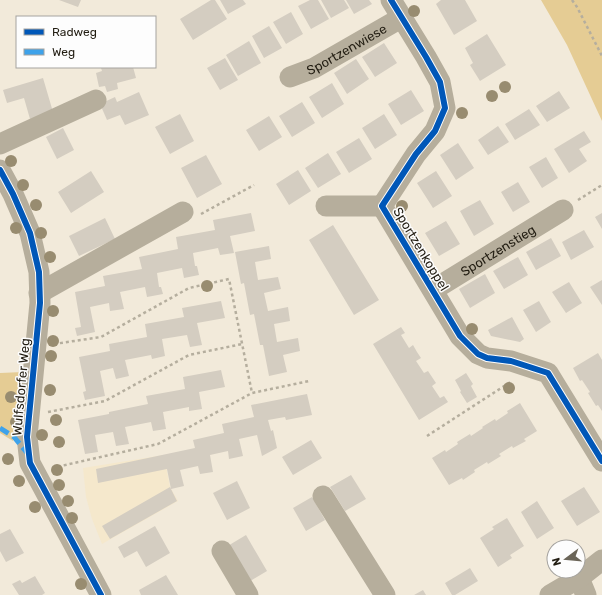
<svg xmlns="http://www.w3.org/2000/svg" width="602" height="595" font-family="Rubik,sans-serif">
<rect width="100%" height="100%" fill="#f2eada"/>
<path fill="#f5e8cc" d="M164 455 170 487 178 501 102 544 92 519 86 497 83 468Z"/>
<path fill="#e5cc94" d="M541 0H602V121L567 45Z
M23 372 20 413 13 441 0 433V373Z"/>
<path fill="#d4cdc1" d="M59 0H81L78 7Z
M211 0H215L227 19 193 40 180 19Z
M220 0H243L246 4 228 14Z
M310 0H318L329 19 311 29 298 6Z
M321 0H344L349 8 331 18Z
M346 0H369L372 4 354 14Z
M441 0H465L477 21 454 35 436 4Z
M291 12 303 34 286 44 273 22Z
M269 26 282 48 264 58 252 36Z
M487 34 506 65 480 81 470 65 473 63 465 48Z
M249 41 261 63 238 76 226 55Z
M384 43 397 63 375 77 362 57Z
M225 58 238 80 220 90 207 68Z
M356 59 369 79 347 94 334 73Z
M104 67H113L114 68 133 67 136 78 117 83 118 89 107 92 105 86 99 87 96 73 102 71 101 68Z
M43 78 53 112 30 119 24 98 7 103 3 90Z
M332 83 344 104 322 118 309 97Z
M411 90 424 111 401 125 388 104Z
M559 91 570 108 547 122 536 106Z
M139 92 149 115 125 125 120 115 107 120 100 104 115 97 117 102Z
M302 102 315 123 292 137 279 116Z
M529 109 540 125 515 140 505 124Z
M180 114 194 141 170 154 155 127Z
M384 114 397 135 375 149 362 128Z
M269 116 282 137 259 151 246 130Z
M498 126 509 142 488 155 478 140Z
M63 128 74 150 57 159 46 137Z
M584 131 591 142 579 149 587 161 569 173 554 149Z
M359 138 372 159 349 173 336 152Z
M458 143 474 168 456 180 440 155Z
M328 153 341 174 318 188 305 168Z
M206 155 222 184 197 198 181 168Z
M546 157 558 178 542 188 529 167Z
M298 170 311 191 289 205 276 184Z
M91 171 104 192 71 213 58 192Z
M436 171 452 196 433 208 417 183Z
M518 182 530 202 513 212 501 192Z
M480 200 494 224 474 236 460 211Z
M251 213 255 231 230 236 234 253 220 255 218 248 193 253 195 266H197L199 275 184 278 182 268 157 273 159 287H161L163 294 147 297 145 287 120 292 124 309 110 311 109 303 90 307 95 332 77 336 75 328 81 327 75 292 105 286 103 276 142 269 139 257 178 249 176 237 215 230 213 220Z
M602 213V229L595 217Z
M105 218 115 239 79 256 69 236Z
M446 221 460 244 439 256 425 233Z
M333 225 379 300 354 315 309 240Z
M584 230 594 247 571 260 562 242Z
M551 238 561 256 536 270 526 252Z
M269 246 271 259 255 262 258 280 278 277 281 289 264 293 268 311 288 307 290 321 274 324 277 342 298 338 300 351 283 355 287 372 269 376 263 345H260L254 314 250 315 244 283 241 284 235 252Z
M518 257 528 275 504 289 493 271Z
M485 274 495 293 470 308 459 289Z
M602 280V305L590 287Z
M569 282 582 303 566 313 552 292Z
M221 301 225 318 197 323 202 345 190 347 187 335 162 339 165 356 152 359 151 355 125 360 129 376 116 379 113 368 100 371 105 396 85 400 83 392 86 391 79 357 110 351 109 344 147 337 145 324 184 317 182 308Z
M539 301 551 322 536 332 523 310Z
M512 317 524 339 520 342 491 336 488 330Z
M401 327 405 333 401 335 409 348 413 345 417 352 421 358 416 361 424 373 428 371 436 383 432 386 440 398 444 396 448 402 419 420 373 344Z
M598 353 602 360V411L598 405 596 406 588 393 590 392 582 380 580 381 573 368Z
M221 370 225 387 199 392 202 409 189 411V407L163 412 166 429 153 431 151 422 125 427 129 444 116 446 113 432 95 435 98 452 85 454 78 420 109 414V412L148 404 146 396 185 389 183 377Z
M466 373 473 384 471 386 477 397 467 403 460 392 461 391 455 380Z
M307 394 312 415 286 420 285 417 268 420 271 431 273 430 277 448 262 456 257 435 239 439 243 456 229 459 228 451 210 455 213 472 200 474 198 466 180 470 184 486 171 489 167 469 98 483 96 469 195 448 193 440 224 433 222 424 254 417 251 405Z
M520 403 537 431 524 439 526 441 513 448 512 446 499 454 501 456 488 464 487 462 474 470 475 472 463 480 462 478 449 485 432 458 445 450 446 452 458 444 457 442 470 434 471 436 483 428 482 427 495 419 496 421 508 413 507 411Z
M311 440 322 458 293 475 282 457Z
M351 475 366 499 345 511 330 487Z
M237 481 250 508 227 520 213 493Z
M170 487 177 501 110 539 102 526Z
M584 487 600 512 577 526 561 501Z
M312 497 325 520 306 531 293 508Z
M537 501 554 528 537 539 521 512Z
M507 518 524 546 510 555 512 558 498 567 480 538 494 529 492 527Z
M155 526 170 553 146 567 137 551 124 558 118 547Z
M10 529 24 553 6 562 0 551V534Z
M246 535 267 571 247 583 226 547Z
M470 568 478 581 455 595H452L445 583Z
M166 575 178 595H141L139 590Z
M35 576 45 593 42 595H19L12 584 20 580 22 583Z
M423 590 426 595H414Z"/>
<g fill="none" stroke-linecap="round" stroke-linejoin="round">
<path stroke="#b5ae9e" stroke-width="2.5" stroke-dasharray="3 3" stroke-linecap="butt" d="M572 0 577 7 602 56
M578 200 602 185
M201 214 254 185
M54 344 101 337 189 288 229 279 252 393
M48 412 105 401 189 355 242 344
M427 436 512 381
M52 468 158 444 252 393 309 381"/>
<g stroke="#b6ae9c" stroke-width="21">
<path d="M391 0 426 57 440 82 445 108 435 131 416 154 382 206 460 336 478 354 487 358 511 361 548 373 602 461"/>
<path id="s1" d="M290 77 314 68 401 18"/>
<path d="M0 144 96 100"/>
<path d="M0 170 13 194 30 233 39 272 40 303 27 437 30 463 101 595"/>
<path d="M326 206H382"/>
<path id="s2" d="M433 290 563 210"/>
<path d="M39 293 183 212"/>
<path d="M323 496 385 595"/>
<path d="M222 551 248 595"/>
<path d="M579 578 586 595"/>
<path d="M550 595 579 578 602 560"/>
</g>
<path stroke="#3ea2ea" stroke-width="5" stroke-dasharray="10 5" stroke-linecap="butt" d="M0 428 14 437 28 454"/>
<g stroke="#fdfdfd" stroke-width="8">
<path id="cycleway" d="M391 0 426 57 440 82 445 108 435 131 416 154 382 206 460 336 478 354 487 358 511 361 548 373 602 461
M0 170 13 194 30 233 39 272 40 303 27 437 30 463 101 595"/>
</g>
<use href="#cycleway" stroke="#0057b8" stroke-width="6"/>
</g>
<g fill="#988c70">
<circle cx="414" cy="11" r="6"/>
<circle cx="505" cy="87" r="6"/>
<circle cx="492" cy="96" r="6"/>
<circle cx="462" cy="113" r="6"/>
<circle cx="11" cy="161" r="6"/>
<circle cx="23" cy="185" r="6"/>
<circle cx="36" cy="205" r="6"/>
<circle cx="402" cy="206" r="6"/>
<circle cx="16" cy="228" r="6"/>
<circle cx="41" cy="233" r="6"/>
<circle cx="50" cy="257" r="6"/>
<circle cx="207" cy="286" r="6"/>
<circle cx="53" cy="311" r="6"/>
<circle cx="472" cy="329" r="6"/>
<circle cx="53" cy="341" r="6"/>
<circle cx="51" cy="356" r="6"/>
<circle cx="509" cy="388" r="6"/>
<circle cx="50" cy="390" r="6"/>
<circle cx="11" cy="397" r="6"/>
<circle cx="56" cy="420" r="6"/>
<circle cx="16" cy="422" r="6"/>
<circle cx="42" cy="435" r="6"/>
<circle cx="59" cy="442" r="6"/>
<circle cx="8" cy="459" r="6"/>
<circle cx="57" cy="470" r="6"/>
<circle cx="19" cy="481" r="6"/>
<circle cx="59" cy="485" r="6"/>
<circle cx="68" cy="501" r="6"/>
<circle cx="35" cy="507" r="6"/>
<circle cx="72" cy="518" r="6"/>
<circle cx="81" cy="584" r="6"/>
</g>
<g text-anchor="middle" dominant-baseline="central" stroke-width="3" stroke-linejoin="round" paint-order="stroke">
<g font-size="13" fill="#221d12" stroke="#fdfdfd">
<text stroke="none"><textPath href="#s1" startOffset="63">Sportzenwiese</textPath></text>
<text transform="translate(421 249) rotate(59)">Sportzenkoppel</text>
<text stroke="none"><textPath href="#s2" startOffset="76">Sportzenstieg</textPath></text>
<text transform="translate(21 387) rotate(-85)">Wulfsdorfer Weg</text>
</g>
</g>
<rect x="16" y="16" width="140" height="52" fill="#fdfdfd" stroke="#a5a39f"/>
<rect x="24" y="29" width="20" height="6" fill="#0057b8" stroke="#a5a39f"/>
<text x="52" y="36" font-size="12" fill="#221d12">Radweg</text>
<rect x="24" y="49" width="20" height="6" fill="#3ea2ea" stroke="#a5a39f"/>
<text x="52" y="56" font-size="12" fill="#221d12">Weg</text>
<g transform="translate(566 559) rotate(254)"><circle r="19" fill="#fdfdfd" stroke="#a5a39f"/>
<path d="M0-3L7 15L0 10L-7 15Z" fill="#6b6558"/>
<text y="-6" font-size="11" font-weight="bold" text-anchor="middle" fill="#221d12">N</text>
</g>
</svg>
